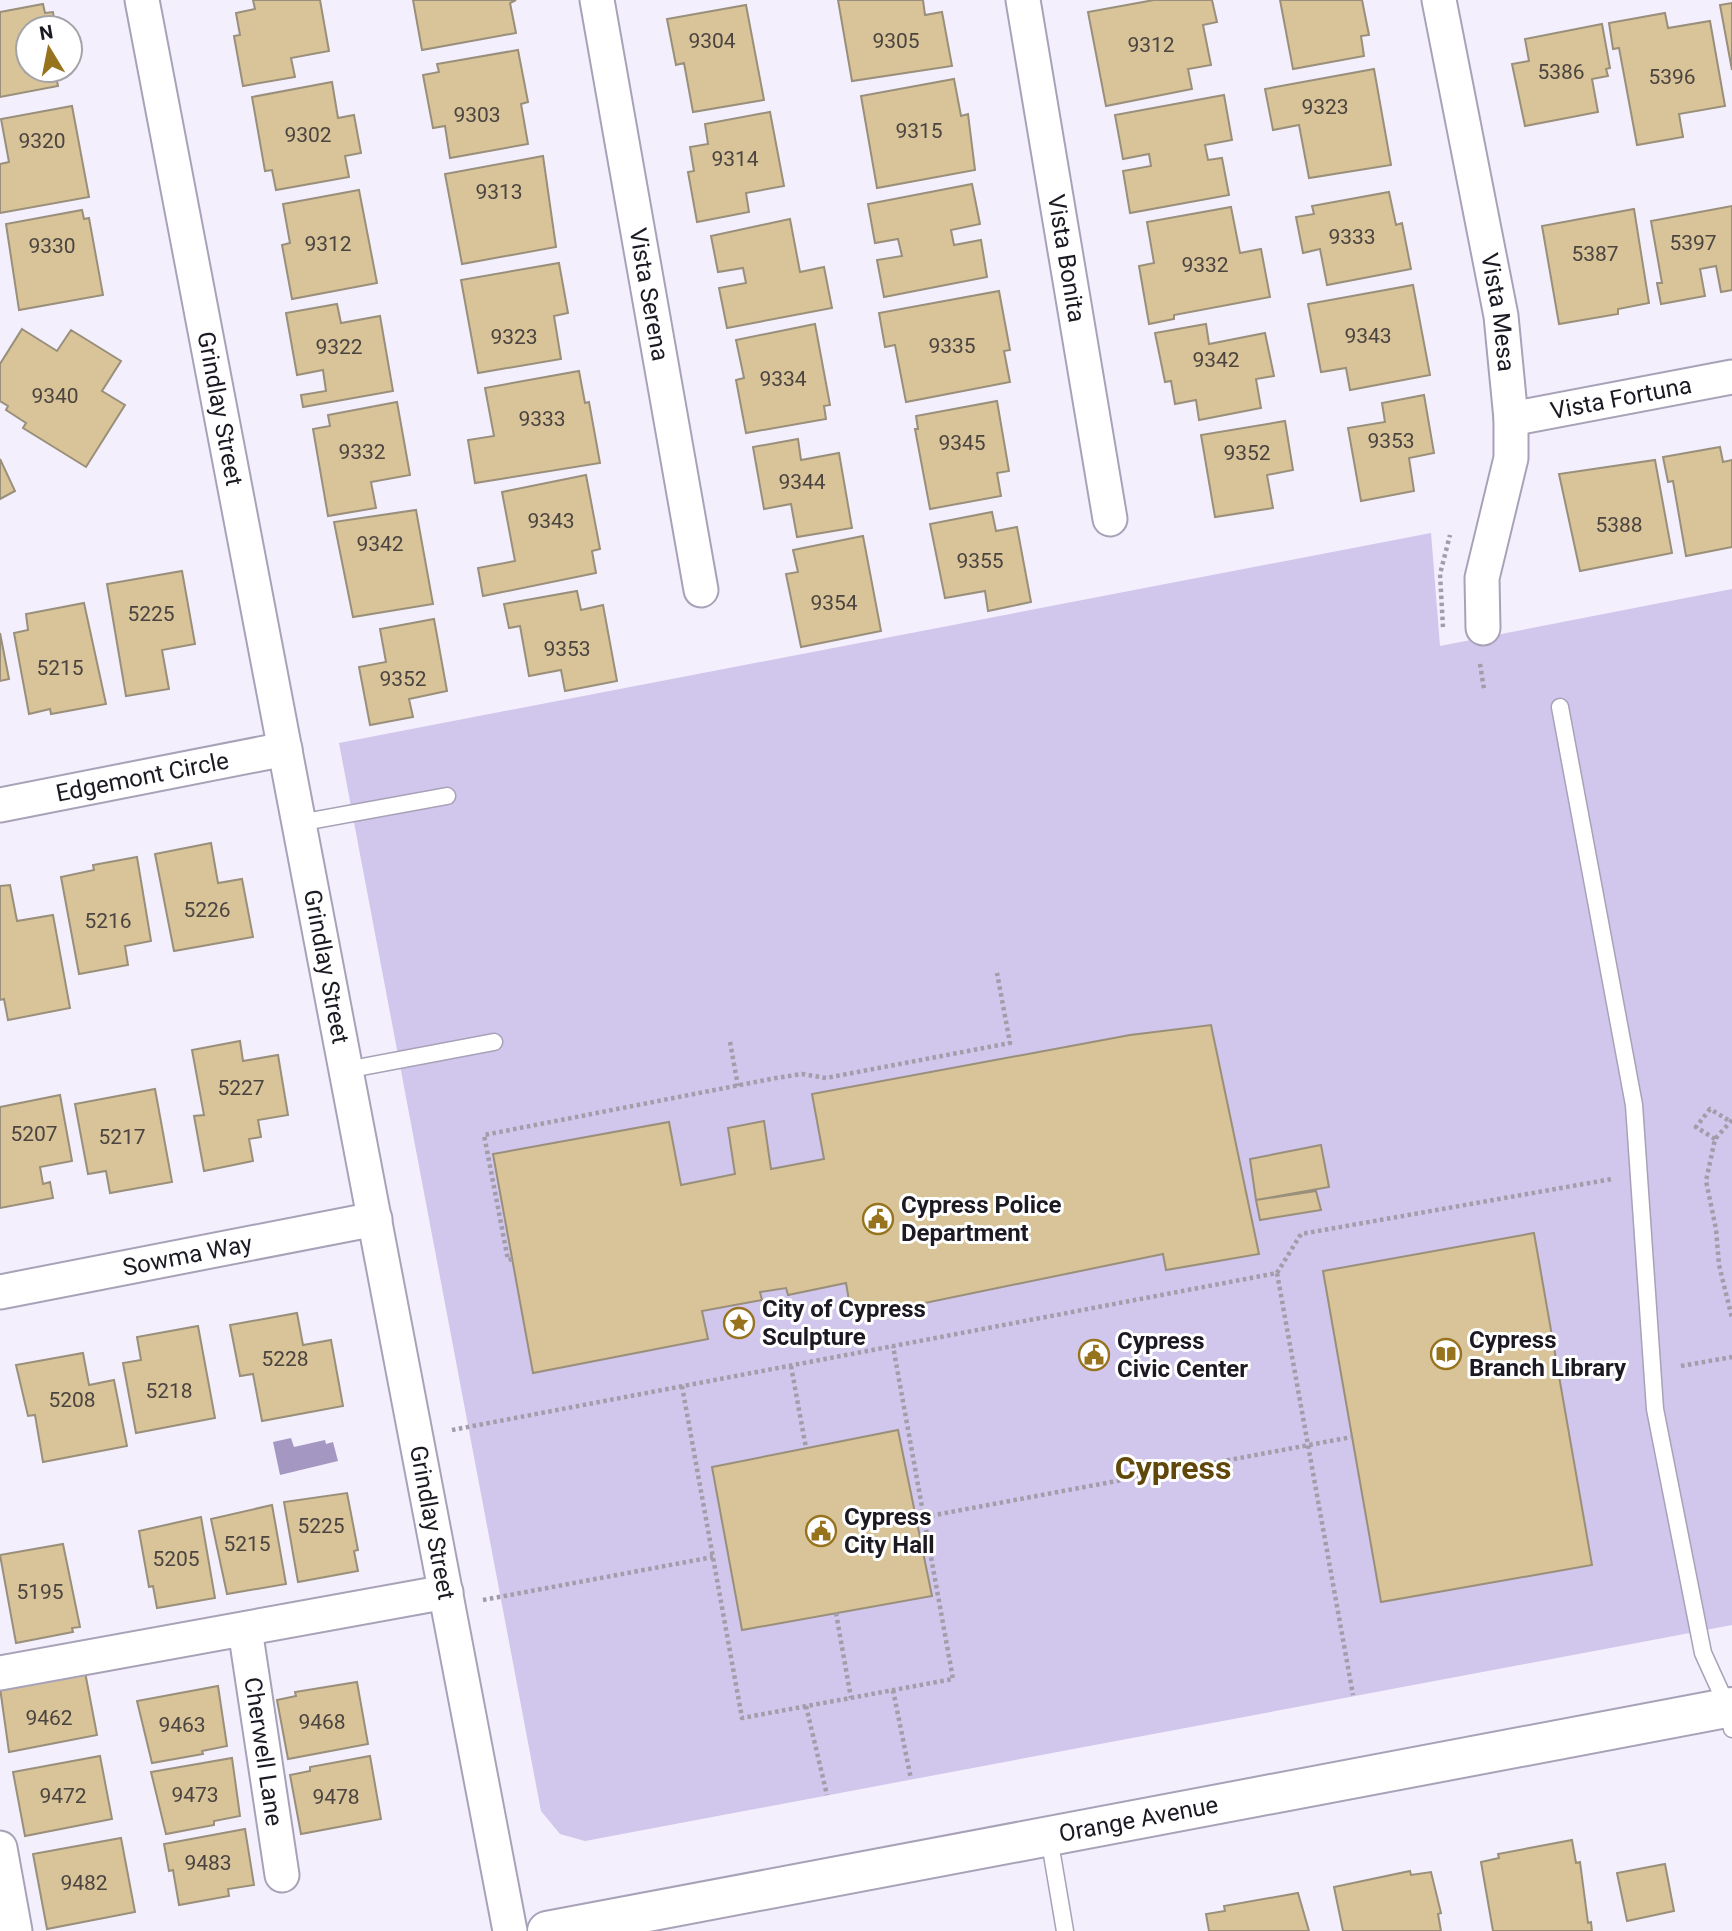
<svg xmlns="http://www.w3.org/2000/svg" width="1732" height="1931" font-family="Roboto,sans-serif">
<rect width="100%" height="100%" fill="#f3effd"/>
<path fill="#d1c6eb" d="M1431 533 1440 646 1732 589V1625L585 1841 560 1834 541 1811 339 743Z"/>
<path fill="#a497c1" d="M291 1438 294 1447 325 1440 326 1444 333 1442 338 1461 280 1475 273 1442Z"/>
<path fill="#d8c498" stroke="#998f7a" stroke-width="2" d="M253 0H320L329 51 291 58 295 77 243 86 234 36 240 35 236 13 255 9Z
M413 0H516L510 3 516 33 422 50Z
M838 0H923L925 15 942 12 952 66 852 81Z
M1154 0H1212L1217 22 1203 25 1211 65 1188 69 1192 89 1106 106 1088 12Z
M1280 0H1362L1369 35 1361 36 1364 56 1293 69Z
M1732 3V70L1720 5Z
M43 4 45 13 53 12 55 28H28V70H55L58 86 0 97V12Z
M746 5 764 100 693 112 684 63 676 65 667 19Z
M1665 13 1668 28 1710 21 1725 106 1679 114 1683 137 1637 145 1619 48 1613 49 1609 23Z
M1602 24 1610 68 1606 69 1608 76 1592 79 1598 112 1525 126 1512 64 1529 61 1525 39Z
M518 50 528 102 521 104 528 144 450 158 445 126 433 128 423 75 439 72 437 64Z
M1374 69 1391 165 1309 178 1299 125 1273 130 1265 89Z
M954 79 961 116 968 114 975 170 877 188 861 96Z
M332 82 338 118 354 115 361 153 345 156 349 177 276 190 272 170 265 171 252 97Z
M1224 95 1232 140 1205 145 1208 160 1222 158 1229 195 1130 213 1123 171 1151 166 1149 154 1123 159 1115 115Z
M72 106 89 197 0 213V164L9 162 1 119Z
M770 112 784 186 746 193 749 212 697 222 688 172 694 171 690 147 708 144 705 124Z
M543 156 556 247 462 264 445 174Z
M972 184 980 224 951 230 954 245 981 240 987 277 884 297 877 260 902 256 898 239 875 243 868 204Z
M359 190 377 283 292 299 282 245 290 243 283 204Z
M1389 192 1396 225 1402 223 1411 269 1327 285 1320 249 1303 253 1296 217 1314 214 1312 206Z
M1732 206V290L1721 292 1716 266 1700 269 1705 296 1661 304 1657 283H1662L1651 221Z
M1231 207 1240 253 1261 249 1270 297 1174 315V319L1149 324 1139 266 1154 263 1147 222Z
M1634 209 1649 303 1618 309V314L1559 324 1542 226Z
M82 210 84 219 89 218 103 295 19 310 6 224Z
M790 219 800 272 824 267 832 308 727 328 719 288 746 283 743 268 718 272 711 236Z
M559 263 568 313 554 316 561 359 478 373 461 280Z
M1413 285 1430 375 1350 390 1346 368 1321 372 1308 304Z
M999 291 1010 350 1004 351 1010 382 906 402 895 345 885 347 879 313Z
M337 304 341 323 380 316 393 391 303 407 301 395 326 391 323 370 297 375 286 313Z
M815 324 830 405 824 406 826 419 746 433 736 380 744 378 736 340Z
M1206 324 1209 344 1265 333 1274 376 1256 379 1261 408 1199 420 1196 400 1175 404 1171 381 1165 382 1155 333Z
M22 329 57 351 71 330 121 361 102 391 125 405 86 467 23 428 26 423 6 410 8 406 0 401V364Z
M579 371 585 403 589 402 600 463 475 483 468 440 494 436 485 388Z
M1424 395 1434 453 1409 458 1414 491 1361 501 1348 428 1385 422 1382 403Z
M997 401 1009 471 997 473 1001 496 930 509 915 429H918L916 416Z
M397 402 410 475 371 482 376 508 328 516 313 429 330 426 328 415Z
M1285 421 1293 470 1267 475 1273 508 1215 517 1201 435Z
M798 439 801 460 839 453 852 528 797 537 791 504 764 509 753 447Z
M1720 447 1723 462 1732 460V547L1686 556 1673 481 1668 482 1663 457Z
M0 459 15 491 0 499Z
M1655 460 1672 553 1580 571 1559 474Z
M586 475 600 549 592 551 596 573 483 596 478 568 515 561 502 492Z
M416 510 433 604 353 617 334 522Z
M992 512 996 531 1017 527 1031 602 988 611 985 591 945 598 930 524Z
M863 536 881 631 801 647 786 574 798 572 793 550Z
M182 571 195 644 162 650 169 689 126 696 107 584Z
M577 591 581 610 603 605 617 681 565 691 561 670 529 676 520 626 509 628 504 604Z
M84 603 106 704 51 714 50 709 29 714 14 633 28 630 26 614Z
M434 619 447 691 409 699 413 717 370 725 359 667 386 662 380 629Z
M0 633 9 679 0 681Z
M211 843 218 883 242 879 253 937 174 951 155 854Z
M137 857 151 941 125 946 128 965 79 974 61 877 94 870 93 865Z
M10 885 17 921 53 915 70 1008 8 1020 4 999 0 1000V886Z
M1211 1025 1259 1254 1166 1270 1163 1254 852 1318 846 1283 788 1295 786 1288 760 1292 762 1300 702 1311 708 1339 533 1373 493 1154 669 1122 681 1185 735 1174 728 1128 764 1121 771 1169 824 1159 812 1094 1130 1035Z
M240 1041 243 1061 278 1055 288 1115 258 1120 261 1137 249 1139 253 1161 204 1171 194 1116 204 1115 192 1050Z
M155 1089 172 1182 110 1193 106 1171 88 1174 75 1104Z
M60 1095 72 1161 40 1167 43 1184 50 1182 53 1198 0 1208V1107Z
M1321 1145 1329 1187 1256 1200 1250 1159Z
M1316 1191 1321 1210 1260 1220 1256 1200Z
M1534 1233 1592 1565 1381 1602 1323 1271Z
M297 1313 303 1345 331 1340 343 1406 262 1421 253 1374 240 1376 230 1325Z
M198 1326 215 1418 136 1433 123 1363 141 1360 137 1337Z
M83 1353 89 1385 114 1380 127 1446 43 1462 35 1415 28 1416 16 1365Z
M898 1430 932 1596 742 1630 712 1467Z
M347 1493 358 1550 354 1551 358 1571 298 1582 284 1502Z
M272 1505 286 1584 227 1594 211 1519Z
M201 1517 215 1598 157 1608 153 1586 149 1587 139 1531Z
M63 1544 80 1627 72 1628 73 1632 16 1643 0 1555Z
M85 1672 97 1735 9 1752 0 1688Z
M357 1682 368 1744 288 1759 277 1700 296 1696 295 1692Z
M218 1686 227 1746 202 1751 203 1754 152 1763 137 1701Z
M100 1756 112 1819 25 1836 13 1772Z
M370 1756 381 1819 301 1834 290 1775 310 1771V1767Z
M232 1758 240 1816 214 1821V1825L166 1834 151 1772Z
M245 1829 254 1885 228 1889 229 1896 179 1905 173 1870 169 1871 164 1844Z
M121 1838 135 1912 47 1929 33 1854Z
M1572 1840 1576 1863 1580 1862 1588 1923 1591 1922 1592 1931H1493L1481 1862 1499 1858 1498 1854Z
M1665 1864 1674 1911 1627 1921 1617 1873Z
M1410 1871 1411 1875 1431 1872 1441 1913 1438 1914 1441 1931H1343L1334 1887Z
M1298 1893 1309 1931H1209L1206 1914 1225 1911 1224 1906Z"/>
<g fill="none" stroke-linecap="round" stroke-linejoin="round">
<g stroke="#a8a2b8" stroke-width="19">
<path id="lane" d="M1560 707 1634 1105 1655 1409 1703 1653 1728 1708 1732 1729
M299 823 447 796
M346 1070 494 1042
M1049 1837 1065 1931"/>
</g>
<g stroke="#a8a2b8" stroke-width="37">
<g id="street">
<path id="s1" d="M142 0 510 1931"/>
<path id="s2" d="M597 0 701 590"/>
<path id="s3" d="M1023 0 1110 519"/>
<path id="s4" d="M1439 0 1501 316 1511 419V458L1482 578 1483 628"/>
<path id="s5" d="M1511 419 1732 377"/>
<path id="s6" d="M0 805 285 749"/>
<path id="s7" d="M0 1292 375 1219"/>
<path id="s8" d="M245 1629 282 1875"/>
<path d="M0 1673 446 1592"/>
<path d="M0 1848 15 1931"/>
</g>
</g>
<g stroke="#a8a2b8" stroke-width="42">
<g id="secondary">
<path id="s9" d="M547 1931 1732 1707"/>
</g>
</g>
<path stroke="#a19da9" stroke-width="4.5" stroke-dasharray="3.5 3.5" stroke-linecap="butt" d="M1443 627 1440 574 1450 535
M1480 664 1484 689
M730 1042 738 1086
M1732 1120 1715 1139 1706 1181 1716 1229 1719 1265 1732 1318
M1715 1139 1696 1127 1710 1109 1728 1120
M512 1259 508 1260 484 1135 776 1078 802 1074 826 1078 1010 1043 997 973
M1277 1273 1301 1234 1612 1179
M791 1366 806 1448
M1681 1366 1732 1357
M682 1386 742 1718 953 1679 893 1346
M452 1430 1277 1273 1353 1695
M924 1517 1352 1437
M483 1600 713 1557
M836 1613 851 1698
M893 1690 911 1779
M806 1706 827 1795"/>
<use href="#lane" stroke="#fff" stroke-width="16"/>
<use href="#street" stroke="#fff" stroke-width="33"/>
<use href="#secondary" stroke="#fff" stroke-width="38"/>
</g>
<defs>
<g id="civic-ring" transform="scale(1.575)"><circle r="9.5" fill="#fff" stroke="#96731c" stroke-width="1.5"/><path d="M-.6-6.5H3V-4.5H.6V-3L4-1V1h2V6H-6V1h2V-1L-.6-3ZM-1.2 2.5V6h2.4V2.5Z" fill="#96731c"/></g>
<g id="sight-ring" transform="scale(1.575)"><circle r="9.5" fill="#fff" stroke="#96731c" stroke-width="1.5"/><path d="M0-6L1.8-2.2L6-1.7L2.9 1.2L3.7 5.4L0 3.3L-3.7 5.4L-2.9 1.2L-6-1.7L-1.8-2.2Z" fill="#96731c"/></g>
<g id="library-ring" transform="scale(1.575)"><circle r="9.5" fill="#fff" stroke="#96731c" stroke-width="1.5"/><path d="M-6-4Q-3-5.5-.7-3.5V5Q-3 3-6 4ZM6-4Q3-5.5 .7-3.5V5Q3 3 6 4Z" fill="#96731c"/></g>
</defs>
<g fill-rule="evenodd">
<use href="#civic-ring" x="878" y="1219"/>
<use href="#sight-ring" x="739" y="1323"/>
<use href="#library-ring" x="1446" y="1354"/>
<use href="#civic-ring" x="1094" y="1355"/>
<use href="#civic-ring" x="821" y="1531"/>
</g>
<g text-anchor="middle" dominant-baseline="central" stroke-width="6" stroke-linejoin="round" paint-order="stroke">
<g font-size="21" fill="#4b4440">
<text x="712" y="41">9304</text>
<text x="896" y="41">9305</text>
<text x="1151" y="45">9312</text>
<text x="1561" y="72">5386</text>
<text x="1672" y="77">5396</text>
<text x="1325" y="107">9323</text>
<text x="477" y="115">9303</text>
<text x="919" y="131">9315</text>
<text x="308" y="135">9302</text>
<text x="42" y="141">9320</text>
<text x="735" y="159">9314</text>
<text x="499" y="192">9313</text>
<text x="1352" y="237">9333</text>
<text x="1693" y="243">5397</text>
<text x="328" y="244">9312</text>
<text x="52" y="246">9330</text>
<text x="1595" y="254">5387</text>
<text x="1205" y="265">9332</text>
<text x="1368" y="336">9343</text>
<text x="514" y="337">9323</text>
<text x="952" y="346">9335</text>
<text x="339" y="347">9322</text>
<text x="1216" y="360">9342</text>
<text x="783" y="379">9334</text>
<text x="55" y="396">9340</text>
<text x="542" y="419">9333</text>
<text x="1391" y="441">9353</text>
<text x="962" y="443">9345</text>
<text x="362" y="452">9332</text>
<text x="1247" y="453">9352</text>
<text x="802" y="482">9344</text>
<text x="551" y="521">9343</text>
<text x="1619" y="525">5388</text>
<text x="380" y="544">9342</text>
<text x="980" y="561">9355</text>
<text x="834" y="603">9354</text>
<text x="151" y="614">5225</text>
<text x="567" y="649">9353</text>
<text x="60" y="668">5215</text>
<text x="403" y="679">9352</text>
<text x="207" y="910">5226</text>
<text x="108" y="921">5216</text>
<text x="241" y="1088">5227</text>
<text x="34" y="1134">5207</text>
<text x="122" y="1137">5217</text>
<text x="285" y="1359">5228</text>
<text x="169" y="1391">5218</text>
<text x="72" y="1400">5208</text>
<text x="321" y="1526">5225</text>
<text x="247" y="1544">5215</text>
<text x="176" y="1559">5205</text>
<text x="40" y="1592">5195</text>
<text x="49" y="1718">9462</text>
<text x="322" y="1722">9468</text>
<text x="182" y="1725">9463</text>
<text x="195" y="1795">9473</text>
<text x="63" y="1796">9472</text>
<text x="336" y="1797">9478</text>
<text x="208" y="1863">9483</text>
<text x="84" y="1883">9482</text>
</g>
<g font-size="24" fill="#1c1922" stroke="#fff">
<text stroke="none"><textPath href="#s3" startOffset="262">Vista Bonita</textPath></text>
<text stroke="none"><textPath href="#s2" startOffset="299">Vista Serena</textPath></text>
<text stroke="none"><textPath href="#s4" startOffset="318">Vista Mesa</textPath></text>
<text stroke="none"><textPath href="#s5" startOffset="112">Vista Fortuna</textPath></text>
<text stroke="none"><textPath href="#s1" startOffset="416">Grindlay Street</textPath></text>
<text stroke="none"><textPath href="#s6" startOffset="145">Edgemont Circle</textPath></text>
<text stroke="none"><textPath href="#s1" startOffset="984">Grindlay Street</textPath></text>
<text stroke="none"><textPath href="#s7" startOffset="191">Sowma Way</textPath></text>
<text stroke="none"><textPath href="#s1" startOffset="1550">Grindlay Street</textPath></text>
<text stroke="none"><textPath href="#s8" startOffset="124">Cherwell Lane</textPath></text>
<text stroke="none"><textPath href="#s9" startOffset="602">Orange Avenue</textPath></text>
</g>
<g font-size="24" font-weight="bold" fill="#1c1922" stroke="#fff" text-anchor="start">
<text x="901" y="1205">Cypress Police<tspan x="901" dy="28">Department</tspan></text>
<text x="762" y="1309">City of Cypress<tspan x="762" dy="28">Sculpture</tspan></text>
<text x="1469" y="1340">Cypress<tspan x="1469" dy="28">Branch Library</tspan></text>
<text x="1117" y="1341">Cypress<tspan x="1117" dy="28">Civic Center</tspan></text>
<text x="844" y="1517">Cypress<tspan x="844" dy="28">City Hall</tspan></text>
</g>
<g font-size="32" font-weight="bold" fill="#60480b" stroke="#fff">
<text x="1173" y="1468">Cypress</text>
</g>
</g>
<g transform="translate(49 49) rotate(350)"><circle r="33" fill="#ffffff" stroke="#a4a3a7" stroke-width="2"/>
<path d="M0-5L12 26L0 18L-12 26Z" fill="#96731c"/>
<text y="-10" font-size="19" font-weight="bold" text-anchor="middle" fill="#1c1922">N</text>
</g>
</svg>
